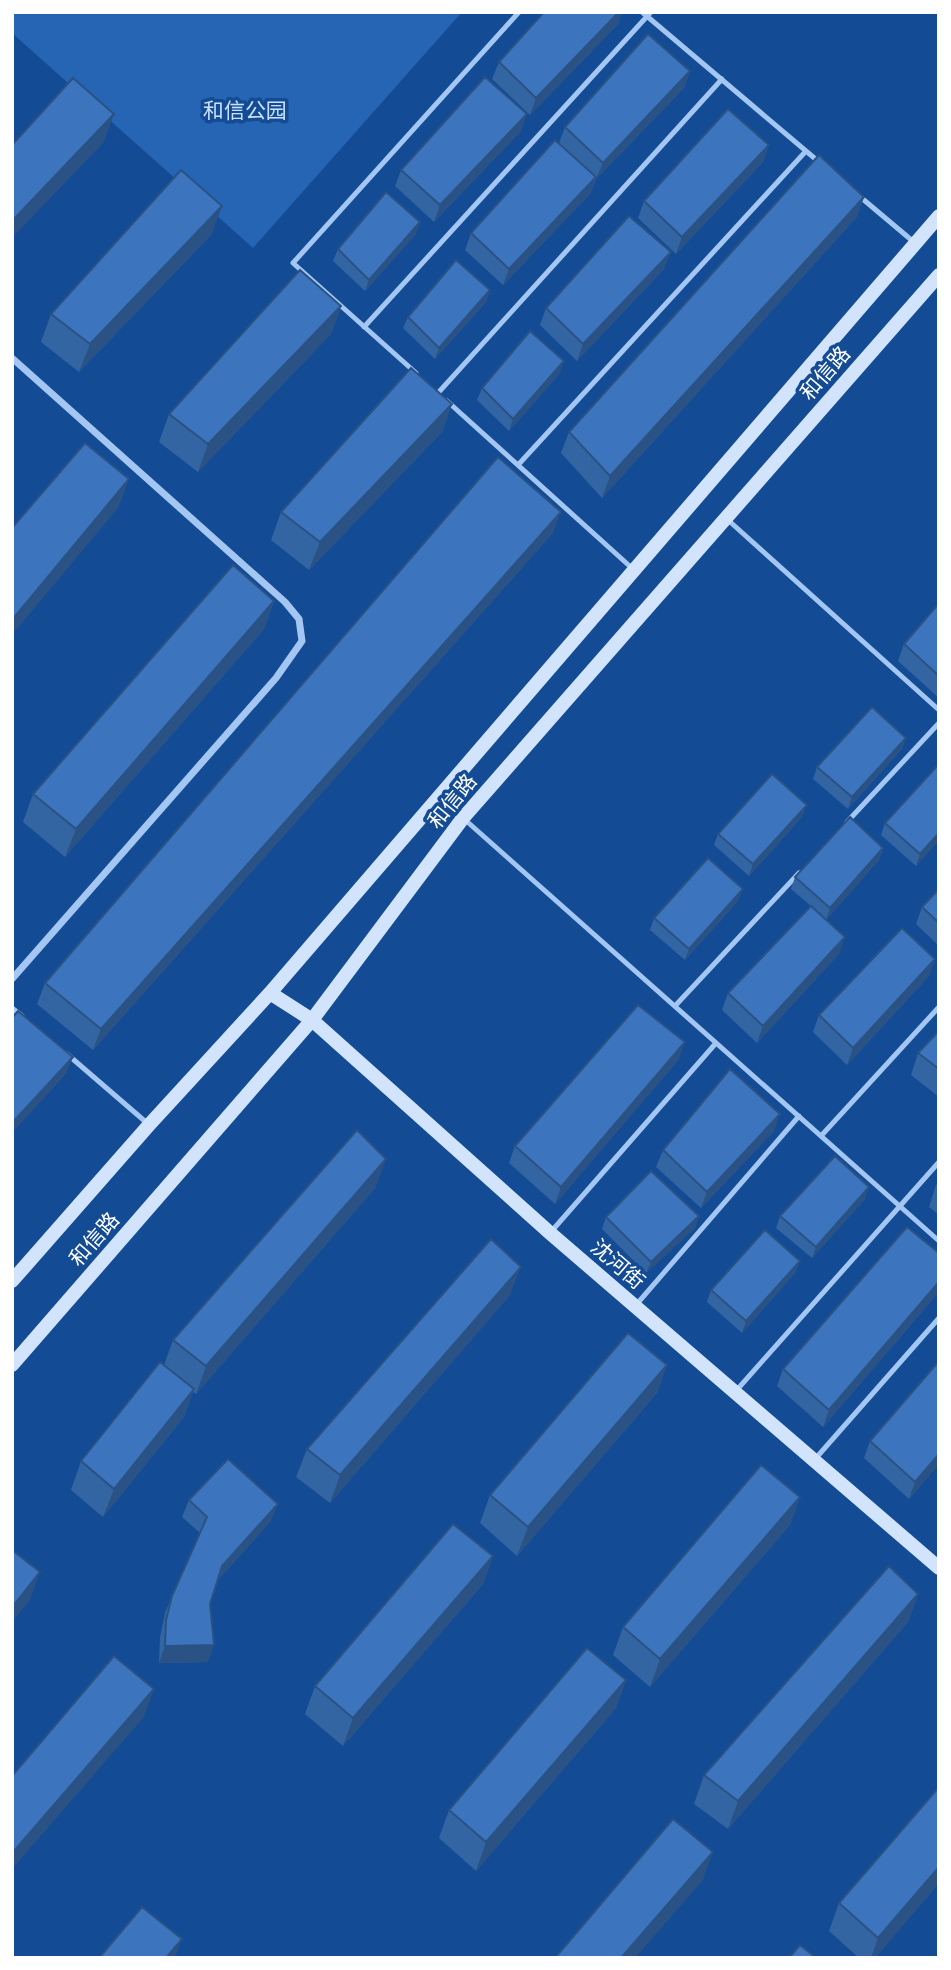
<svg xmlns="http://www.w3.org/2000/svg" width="951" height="1970" font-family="Raleway,'Noto Sans SC',sans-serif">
<rect width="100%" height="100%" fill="#134b95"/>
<path fill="#2665b4" d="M12 12H462L253 248 12 33Z"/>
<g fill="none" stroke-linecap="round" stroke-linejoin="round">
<path stroke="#a3c6f2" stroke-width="5" d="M642 12 819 162
M858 195 915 243
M364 327 651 12
M416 373 293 263 519 12
M438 393 722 79
M447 401 634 570
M518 465 806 151
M728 520 939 710
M463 818 939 1241
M847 822 939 723
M675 1006 799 873
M12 1008 22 1016
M67 1054 147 1123
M821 1136 939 1007
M550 1233 716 1043
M636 1305 799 1116
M735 1392 939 1162
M816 1458 939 1318"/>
<path stroke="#a3c6f2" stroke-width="7" d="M12 358 285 602 299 619 302 641 276 678 12 979"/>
<path stroke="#d2e4fc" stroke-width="14" d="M270 993 312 1020 550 1233 939 1568
M12 1281 149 1125 270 993 939 216
M12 1365 312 1020 463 818 939 275"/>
</g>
<path fill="#3465a3" d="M544 12H622L618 24 530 115 492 79 499 62Z
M690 71 684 88 596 179 590 194 503 285 465 250 471 233 559 143 565 127Z
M521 131 434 222 395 186 401 170Z
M769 145 763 162 676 254 638 218 644 201Z
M864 197 856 218 602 498 561 453 569 432Z
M212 234 79 372 41 342 51 314Z
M416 234 365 291 333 261 338 249Z
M664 269 577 361 540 325 546 308Z
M490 290 486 302 435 359 403 328 408 317Z
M341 306 331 334 198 472 159 442 169 414Z
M560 373 509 431 477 400 482 388Z
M452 404 442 432 309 570 271 540 281 512Z
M553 533 93 1050 37 1004 45 983Z
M274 601 264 629 65 857 23 822 33 794Z
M939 603V698L898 661 904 644Z
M906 738 902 749 848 809 813 779 817 767Z
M939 764V840L916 866 881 835 885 823Z
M802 817 749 876 714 845 718 834Z
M883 848 879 860 826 920 839 954 757 1043 722 1010 728 993 811 906 791 889 795 877Z
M939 889V946L916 924 922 907Z
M738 901 685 960 650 930 654 918Z
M935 959 929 976 847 1065 813 1032 819 1015Z
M939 1031V1097L911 1075 918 1053Z
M679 1059 555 1204 509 1163 515 1146Z
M774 1131 701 1208 656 1167 663 1150Z
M939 1183V1215L929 1207 936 1185Z
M376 1187 196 1394 193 1392 184 1417 103 1517 71 1490 81 1461 164 1365 173 1340Z
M865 1199 812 1258 776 1228 780 1216Z
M699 1216 695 1228 646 1273 602 1229 606 1217Z
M939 1253V1292L823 1427 777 1386 783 1369Z
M800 1261 795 1273 742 1333 707 1302 711 1290Z
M510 1295 330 1503 296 1477 307 1449Z
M939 1361V1464L909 1499 864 1458 870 1441Z
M667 1365 657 1393 517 1556 480 1523 490 1495Z
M800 1497 790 1525 650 1687 613 1655 623 1627Z
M189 1500 271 1521 217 1581 210 1604 208 1662 159 1663 160 1637 165 1613 172 1596 200 1533 182 1517Z
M493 1556 483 1584 343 1746 305 1714 315 1686Z
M918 1594 908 1622 728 1829 694 1804 704 1775Z
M626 1680 616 1708 476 1871 439 1838 449 1810Z
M939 1787V1883L875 1958H859L829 1931 839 1903Z"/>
<path fill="#2a5284" d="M619 12H622L618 24 530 115 536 98Z
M690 71 684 88 596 179 603 163Z
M114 114 104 142 12 238V221Z
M527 114 521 131 434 222 440 205Z
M769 145 763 162 676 254 682 237Z
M596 177 590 194 503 285 509 269Z
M864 197 856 218 602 498 610 476Z
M222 206 212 234 79 372 90 344Z
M420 222 416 234 365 291 369 280Z
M671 252 664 269 577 361 583 344Z
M490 290 486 302 435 359 439 348Z
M341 306 331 334 198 472 208 444Z
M564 361 560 373 509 431 513 419Z
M452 404 442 432 309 570 320 542Z
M129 479 119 507 12 635V620Z
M561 512 553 533 93 1050 101 1029Z
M274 601 264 629 65 857 76 829Z
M906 738 902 749 848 809 852 797Z
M807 805 802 817 749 876 753 864Z
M939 833V840L916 866 920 854Z
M883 848 879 860 826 920 830 908Z
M743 889 738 901 685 960 689 949Z
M845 937 839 954 757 1043 763 1026Z
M935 959 929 976 847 1065 853 1048Z
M685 1042 679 1059 555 1204 561 1187Z
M73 1057 66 1074 12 1133V1123Z
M780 1114 774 1131 701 1208 707 1192Z
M386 1159 376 1187 196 1394 206 1366Z
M869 1187 865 1199 812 1258 816 1247Z
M699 1216 695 1228 646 1273 651 1262Z
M800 1261 795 1273 742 1333 746 1321Z
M521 1267 510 1295 330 1503 340 1475Z
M939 1282V1292L823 1427 829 1410Z
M667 1365 657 1393 517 1556 528 1527Z
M194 1389 184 1417 103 1517 114 1489Z
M939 1454V1464L909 1499 915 1482Z
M800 1497 790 1525 650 1687 660 1659Z
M278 1504 271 1521 215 1583 222 1566Z
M493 1556 483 1584 343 1746 353 1718Z
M40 1572 30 1600 12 1622V1607Z
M918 1594 908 1622 728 1829 738 1801Z
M214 1645 208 1662 159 1663 165 1646Z
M626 1680 616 1708 476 1871 486 1842Z
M154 1689 144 1717 12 1869V1855L14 1851Z
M713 1852 703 1880 635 1958H621Z
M939 1867V1883L875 1958H871L878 1938Z
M182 1939 175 1958H166Z"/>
<path fill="#3c75bd" stroke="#2a5284" stroke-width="2" d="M544 12H619L536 98 499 62Z
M648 34 690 71 603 163 565 127Z
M485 77 527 114 440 205 401 170Z
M73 78 114 114 12 221V145Z
M728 109 769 145 682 237 644 201Z
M555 140 596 177 509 269 471 233Z
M819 155 864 197 610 476 569 432Z
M181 170 222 206 90 344 51 314Z
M386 192 420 222 369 280 338 249Z
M629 216 671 252 583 344 546 308Z
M456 260 490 290 439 348 408 317Z
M300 270 341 306 208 444 169 414Z
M530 331 564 361 513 419 482 388Z
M411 368 452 404 320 542 281 512Z
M85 443 129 479 12 620V528Z
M498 457 561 512 101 1029 45 983Z
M233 565 274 601 76 829 33 794Z
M939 603V676L904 644Z
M872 707 906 738 852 797 817 767Z
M939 764V833L920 854 885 823Z
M772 774 807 805 753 864 718 834Z
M850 817 883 848 830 908 795 877Z
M708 858 743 889 689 949 654 918Z
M939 889V923L922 907Z
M811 906 845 937 763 1026 728 993Z
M902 928 935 959 853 1048 819 1015Z
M638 1005 685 1042 561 1187 515 1146Z
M18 1011 73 1057 12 1123V1018Z
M939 1031V1069L918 1053Z
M730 1069 780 1114 707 1192 663 1150Z
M357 1130 386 1159 206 1366 173 1340Z
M835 1156 869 1187 816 1247 780 1216Z
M651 1171 699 1216 651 1262 606 1217Z
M907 1227 939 1253V1282L829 1410 783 1369Z
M765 1230 800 1261 746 1321 711 1290Z
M491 1239 521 1267 340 1475 307 1449Z
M628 1333 667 1365 528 1527 490 1495Z
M939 1361V1454L915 1482 870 1441Z
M160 1362 194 1389 114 1489 81 1461Z
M228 1459 278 1504 222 1566 210 1604 214 1645 165 1646 166 1620 172 1596 207 1517 189 1500Z
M761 1465 800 1497 660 1659 623 1627Z
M453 1524 493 1556 353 1718 315 1686Z
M12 1550 40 1572 12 1607Z
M889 1566 918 1594 738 1801 704 1775Z
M587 1648 626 1680 486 1842 449 1810Z
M114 1656 154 1689 14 1851 12 1849V1776Z
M939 1787V1867L878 1938 839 1903Z
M673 1819 713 1852 621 1958H555Z
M142 1907 182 1939 166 1958H99Z
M800 1945 816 1958H789Z"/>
<g text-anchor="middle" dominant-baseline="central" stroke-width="7" stroke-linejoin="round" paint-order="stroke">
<g font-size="21" fill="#cae1fd" stroke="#134b95">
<text x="245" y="110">和信公园</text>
</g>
<g font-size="21" fill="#fff" stroke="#134b95">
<text transform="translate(825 373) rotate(-49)">和信路</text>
<text transform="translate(452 801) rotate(-51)">和信路</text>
<text transform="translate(94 1239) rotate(-49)">和信路</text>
<text transform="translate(618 1264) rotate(41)">沈河街</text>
</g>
</g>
<rect width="951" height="1970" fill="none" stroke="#ffffff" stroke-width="28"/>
</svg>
